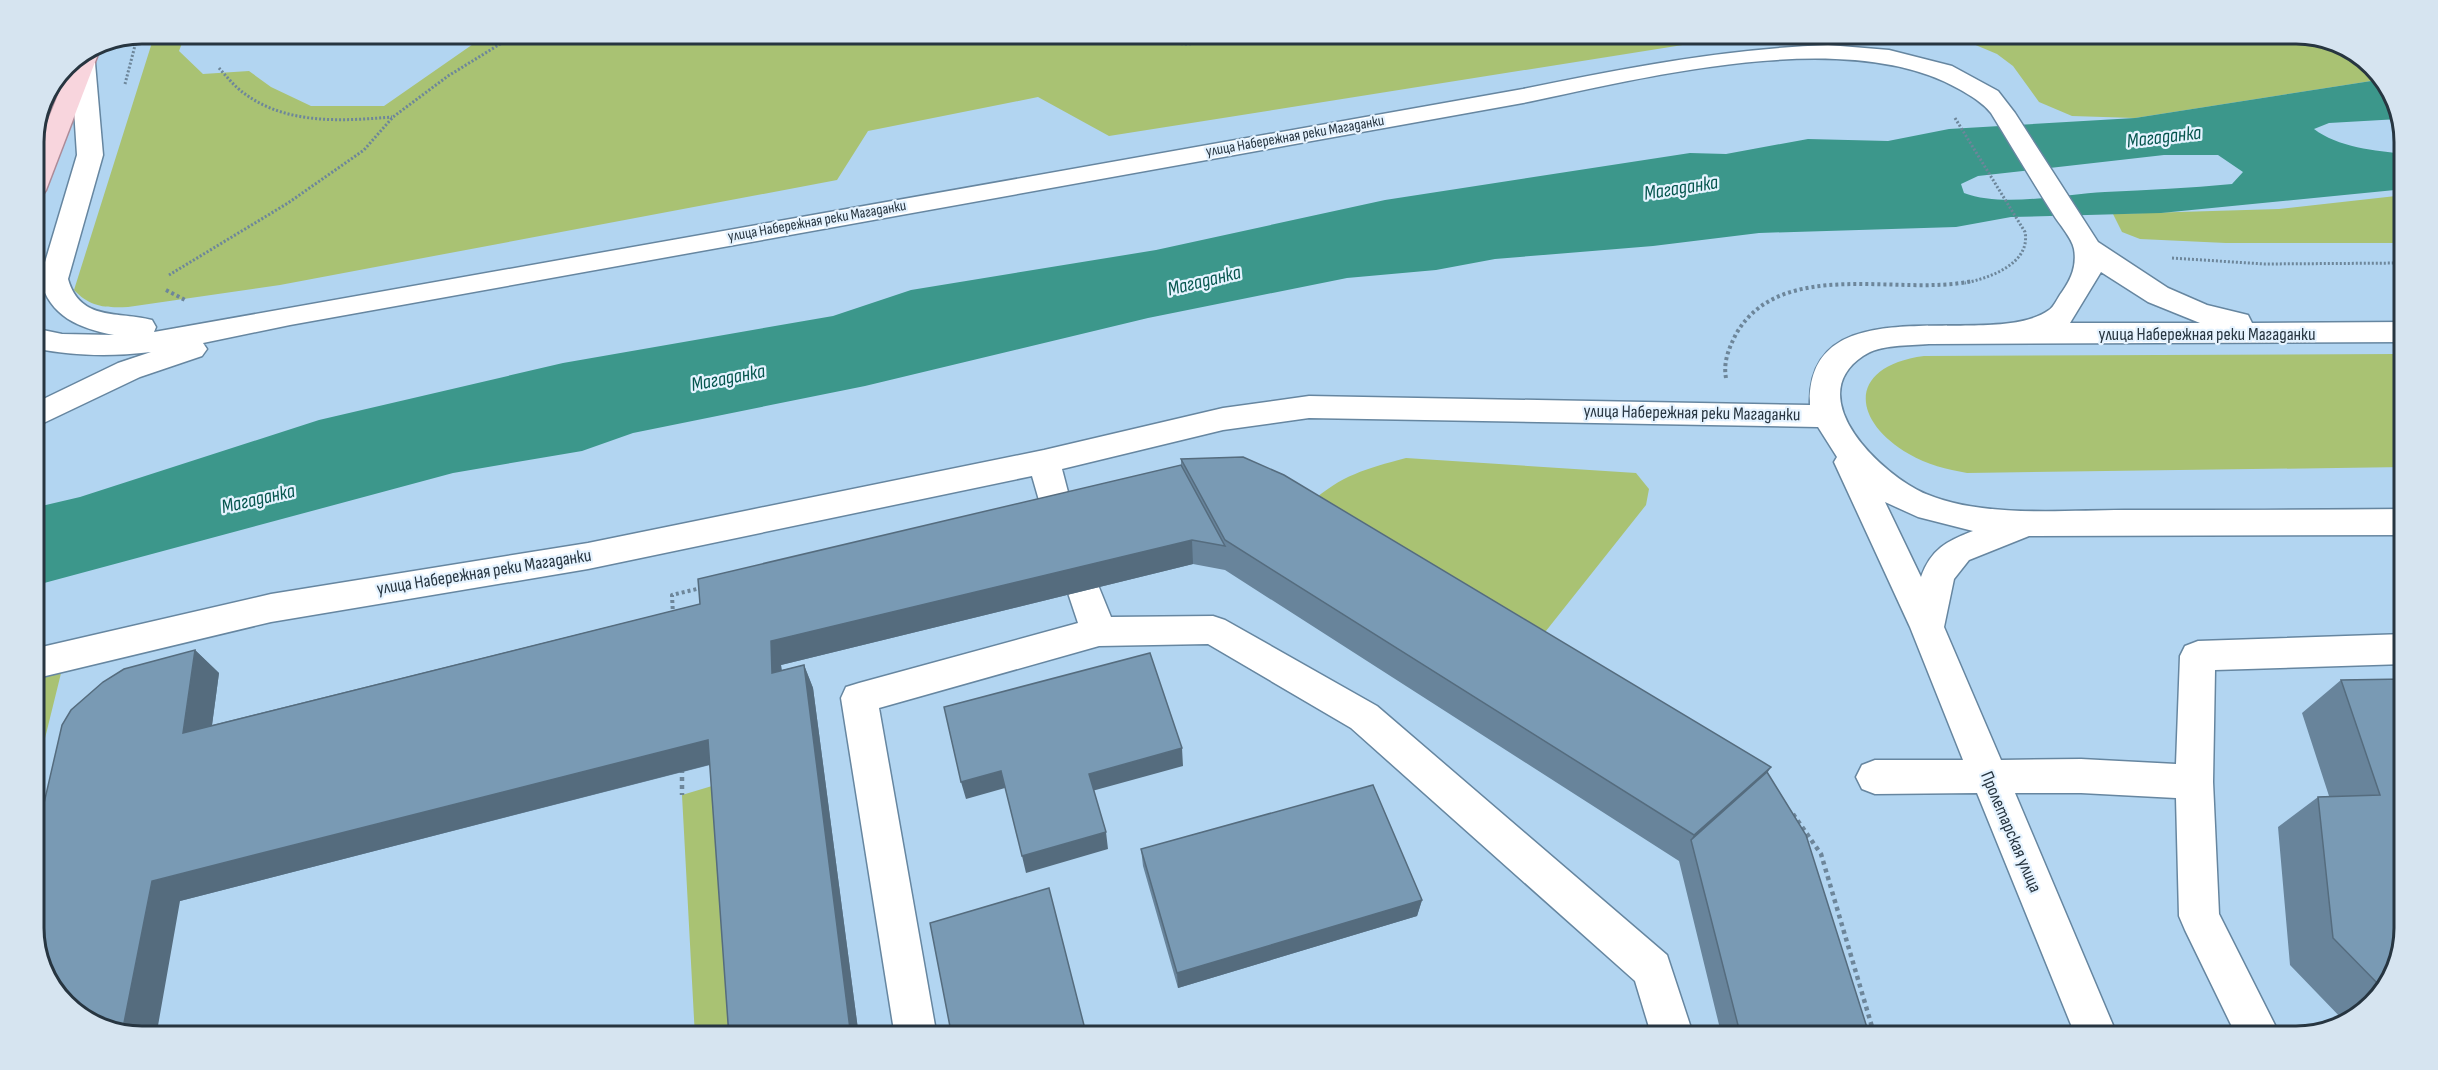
<svg xmlns="http://www.w3.org/2000/svg" width="2438" height="1070" font-family="'Sofia Sans Condensed',sans-serif">
<rect width="100%" height="100%" fill="#b2d5f1"/>
<path fill="#a9c273" d="M155 33H186L179 51 203 74 249 71 271 87 311 106H384L489 33H1758L1109 136 1038 97 868 131 837 180 280 285 128 307C105 308 90 307 74 290Z
M1947 33H2296L2338 41 2384 79 2135 118 2072 116 2039 102 2013 66 1997 54Z
M2405 195V243H2226L2140 239 2122 232 2113 214 2279 209Z
M2396 354 2405 355V467L1967 473C1947 469 1927 465 1909 454 1850 420 1848 366 1924 356Z
M1406 458 1636 473 1649 489 1646 505 1538 641 1310 503C1342 475 1365 469 1406 458Z
M65 657 33 787V664Z
M722 783 742 1037H695L682 795Z"/>
<path fill="#3c978b" fill-rule="evenodd" d="M2384 79 2399 119 2329 123 2314 129C2337 147 2376 151 2405 154V189L2161 213 2011 217 1956 227 1759 233 1653 246 1495 259 1436 270 1347 278 1148 318 865 386 633 433 582 451 453 473 33 586V508L80 497 319 420 563 363 833 316 911 290 1156 250 1385 200 1690 153 1726 154 1808 139 1888 141 1949 129 2135 118ZM2164 155H2218L2243 172 2232 184C2190 188 2148 190 2105 192 2062 194 2004 208 1964 193L1961 184 1978 176Z"/>
<g fill="none" stroke-linecap="round" stroke-linejoin="round">
<g stroke="#6686a0" stroke-width="3">
<path id="minor" d="M1828 45 1889 50 1952 66 1998 91 2015 113 2098 242 2168 288 2207 305 2248 315 2252 323 2405 322V342L1929 344C1908 346 1881 344 1863 356 1800 398 1882 475 1926 494 1983 518 2063 510 2124 510 2218 510 2311 510 2405 509V535L2029 536 1969 560 1954 579 1944 627 2001 760 2081 759 2176 764 2180 656 2185 646 2198 641 2405 634V664L2215 670 2213 782 2219 914 2281 1037H2237L2185 930 2179 916 2176 798 2081 793H2015L2118 1037H2076L1977 793 1875 794 1862 789 1856 777 1862 765 1875 760H1963L1910 627 1834 462 1837 457 1818 427 1309 418 1223 430 1062 469 1075 519 1071 528 1059 532 1047 528 1032 476 588 569 271 622 33 679V649L271 594 588 543 1044 450 1223 408 1309 396 1810 405C1806 280 1991 352 2049 310 2054 307 2058 297 2062 292 2071 279 2077 266 2074 249 2072 238 2059 224 2053 214 2032 181 2012 147 1991 113 1982 102 1971 96 1959 89 1846 25 1644 78 1523 103L290 325 203 343 207 349 202 356 140 377 33 428V404L118 363 151 352C110 357 73 356 33 348V328L62 334 114 335C79 328 50 317 40 279L77 155 71 63 75 58H91L95 63 103 155 68 279C80 322 119 311 152 320L156 327 154 332 1523 89C1624 68 1724 49 1828 45ZM2101 272 2148 302 2200 323H2070ZM1885 502 1918 517 1973 531C1947 541 1931 549 1921 577Z
M1084 576 1096 580 1111 617 1213 616 1225 620 1377 706 1667 955 1694 1037H1652L1635 981 1351 728 1208 644 1099 646 879 708 937 1037H895L841 698 846 687 859 683 1078 623 1067 590 1072 580Z"/>
</g>
<g stroke="#ac8b98" stroke-width="3">
<path id="major" d="M96 44 100 49 46 190 42 196 33 198V157L72 60Z"/>
</g>
<path stroke="#6d869a" stroke-width="3" stroke-dasharray="2 2" stroke-linecap="butt" d="M1090 33 1110 39 1185 44 1386 33
M2133 33 2171 38 2300 34
M219 68C227 77 235 87 245 94 288 125 342 121 392 117
M125 84 138 34
M1955 118 2025 232C2031 264 1989 278 1965 283
M2172 258 2264 264 2405 263
M169 275 288 203 364 150 393 117 448 76 518 33"/>
<path stroke="#6d869a" stroke-width="4" stroke-dasharray="3 3" stroke-linecap="butt" d="M166 290 185 300
M1726 378C1723 362 1729 348 1736 334 1781 256 1900 297 1972 281
M673 615 672 595 701 588"/>
<path stroke="#6d869a" stroke-width="4.5" stroke-dasharray="4 4" stroke-linecap="butt" d="M682 769V795
M1793 814 1821 854 1875 1037"/>
<use href="#minor" fill="#fff" fill-rule="evenodd"/>
<use href="#major" fill="#f8d5dd" fill-rule="evenodd"/>
</g>
<path fill="#68849b" d="M1181 459 1767 772 1870 1037H1722L1679 861 1225 570 1193 564 781 665 782 670 804 665 813 688 859 1037H729L710 765 180 901 195 650 219 673 212 725 700 604 1181 465Z
M2405 679 2397 970 2356 1019 2345 1022 2290 965 2278 827 2318 797 2329 796 2302 713 2341 680Z
M1141 849 1422 900 1417 916 1178 988 1143 866Z"/>
<path fill="#556c7e" d="M1192 540 1193 564 781 665 783 696 772 673 771 641Z
M195 650 219 673 208 755 183 733Z
M804 665 813 688 859 1037H851Z
M708 740 720 762 180 901 156 1037H142L122 1033 152 881Z
M1182 748 1183 766 1092 791 1089 774Z
M1771 767 1754 794 1691 840 1694 835Z
M1001 771 1005 788 966 799 961 782Z
M1106 832 1108 849 1026 873 1022 856Z
M1422 900 1417 916 1178 988 1177 973Z"/>
<path fill="#799ab4" stroke="#556c7e" stroke-width="1.5" d="M1243 457 1284 475 1771 767 1694 835 1225 540 1181 459Z
M1181 465 1225 546 1192 540 771 641 772 673 804 665 851 1037H729L708 740 152 881 122 1033 100 1029 55 994 33 936V851L62 725 71 710 103 682 124 669 195 650 183 733 700 604 698 579Z
M1150 653 1182 748 1089 774 1106 832 1022 856 1001 771 961 782 944 707Z
M2405 679V928L2397 970 2382 988 2333 938 2318 797 2380 795 2341 680Z
M1767 772 1806 835 1870 1037H1741L1691 840Z
M1373 785 1422 900 1177 973 1141 849Z
M1049 888 1087 1037H952L930 923Z"/>
<g text-anchor="middle" dominant-baseline="central" stroke-width="4.5" stroke-linejoin="round" paint-order="stroke">
<g font-size="15" fill="#273540" stroke="#e5f3ff">
<text transform="translate(1295 136) rotate(-10)">улица Набережная реки Магаданки</text>
<text transform="translate(817 221) rotate(-10)">улица Набережная реки Магаданки</text>
</g>
<g font-size="18" fill="#273540" stroke="#e5f3ff">
<text x="2207" y="334">улица Набережная реки Магаданки</text>
<text transform="translate(1692 413) rotate(1)">улица Набережная реки Магаданки</text>
<text transform="translate(484 572) rotate(-9)">улица Набережная реки Магаданки</text>
<text transform="translate(2011 832) rotate(67)">Пролетарская улица</text>
</g>
<g font-size="20" font-style="italic" fill="#06564e" stroke="#e5f3ff">
<text transform="translate(2164 137) rotate(-7)">Магаданка</text>
<text transform="translate(1681 188) rotate(-9)">Магаданка</text>
<text transform="translate(1204 281) rotate(-14)">Магаданка</text>
<text transform="translate(728 378) rotate(-11)">Магаданка</text>
<text transform="translate(258 499) rotate(-13)">Магаданка</text>
</g>
</g>
<path d="M0 0H2438V1070H0ZM142 44H2296A98 98 0 0 1 2394 142V928A98 98 0 0 1 2296 1026H142A98 98 0 0 1 44 928V142A98 98 0 0 1 142 44Z" fill="#d6e4f0" fill-rule="evenodd"/>
<path fill="none" stroke="#273540" stroke-width="3" d="M142 44H2296A98 98 0 0 1 2394 142V928A98 98 0 0 1 2296 1026H142A98 98 0 0 1 44 928V142A98 98 0 0 1 142 44Z"/>
</svg>
